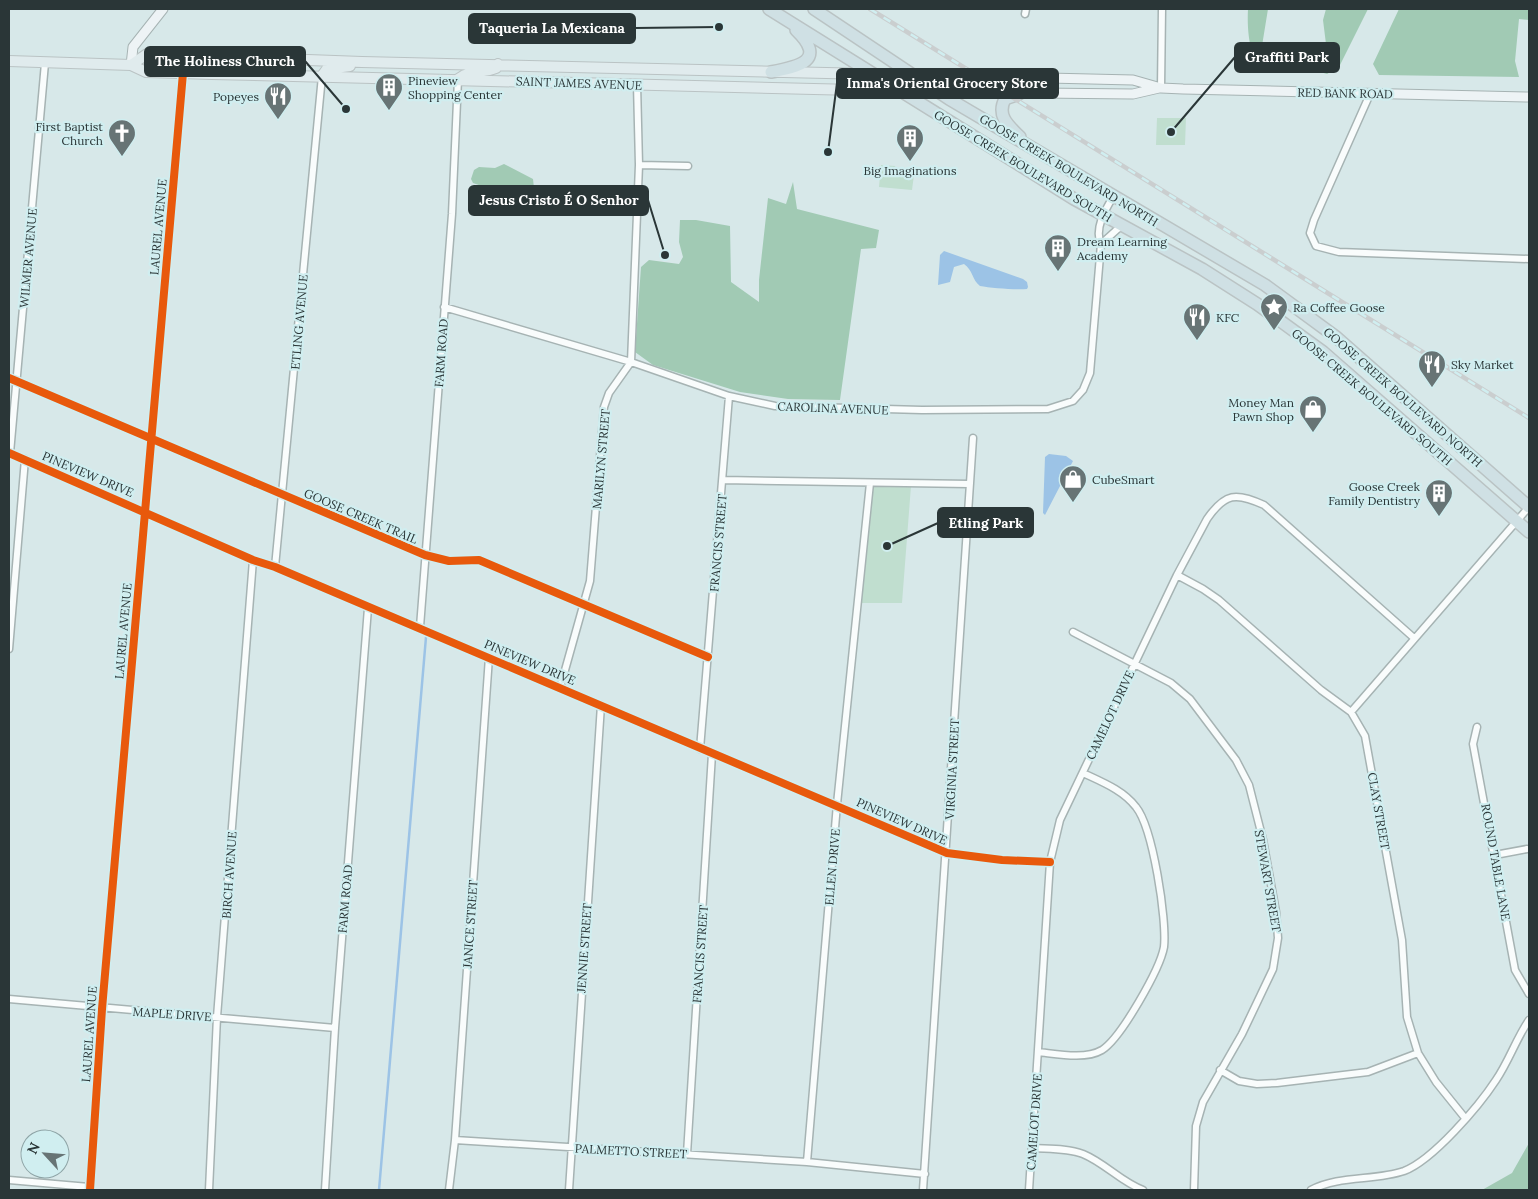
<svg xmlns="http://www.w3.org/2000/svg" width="1538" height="1199" font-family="Lora,serif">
<rect width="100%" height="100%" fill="#d7e8e9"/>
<path fill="#c0decf" d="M1157 118H1186L1185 145H1156Z
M881 165 895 166 900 174 914 175 912 190 879 187Z
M874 486H911L902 603H861L872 489Z"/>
<path fill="#a1cab4" d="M1248 9H1268L1261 52 1278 62 1282 71C1279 71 1273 73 1270 72 1248 66 1247 27 1248 9Z
M1326 9H1368L1339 67 1327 74 1317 71 1319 57 1327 52 1323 20Z
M1399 9H1529V20L1519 19 1515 61 1519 77 1379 75 1373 64Z
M504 164 533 179 534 188 528 194 490 189 473 183 471 179 474 170 479 167 495 168Z
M793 182 797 209 879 230 876 248 861 249 840 400 788 399 740 392 653 365 635 352 641 267 649 260 679 264 683 257 679 242 680 220H696L730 226 731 282 759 302V280L768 198 786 204Z
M1529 1143V1190H1482L1512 1173Z"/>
<path fill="#9cc3e6" d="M944 251 1023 279 1027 282 1028 287 1027 289C1016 290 991 288 980 286 972 280 973 270 964 264L954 267 950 282 938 285 940 255Z
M1049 454 1066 456 1073 461 1045 515 1043 513 1045 457Z"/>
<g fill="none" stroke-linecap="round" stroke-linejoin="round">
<path stroke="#9cc3e6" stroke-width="2.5" d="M379 1190 426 637"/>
<g stroke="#a6b3b3" stroke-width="9">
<path id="street" d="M1025 14 1026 9
M1161 88 1162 9
M1370 94 1314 220 1310 233 1316 246 1339 252 1529 259
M639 165 688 166
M1101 244 1121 226
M444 307 631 362 729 396 775 406 922 410 1048 409 1073 401 1083 390 1090 373 1101 244C1094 229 1105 210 1113 197
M9 453 253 560 275 567 947 853 1002 860 1050 862
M10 453 45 63
M723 480 969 484
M275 567 322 76
M1177 575 1203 589 1219 600 1321 690 1351 712 1365 736 1402 940 1407 1017 1418 1053 1436 1082 1465 1118
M420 627 452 214 458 79
M1073 632 1171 683 1190 699 1236 760 1249 785 1263 840 1276 912 1278 938 1273 969 1242 1034 1203 1102 1196 1126 1194 1190
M9 649 25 459
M560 688 590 581 604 407 609 393 631 362 639 165 637 84
M1351 712 1529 507
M1477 727 1473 744 1515 970 1529 994
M700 749 729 396
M1495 855 1527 849
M9 999 335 1028
M1038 1052C1057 1054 1085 1060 1102 1050 1121 1038 1160 969 1164 947 1167 920 1153 828 1136 807 1123 790 1102 782 1083 773
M1220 1070 1239 1081 1257 1084 1277 1083 1368 1072 1418 1053
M455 1140 807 1162 925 1174
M1033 1148C1049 1149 1067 1148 1083 1154 1105 1163 1121 1182 1143 1190
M687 1154 712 754
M807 1162 837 804 870 483
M9 1180 89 1187
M90 1190 102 1009 183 73
M209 1190 217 1017 253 560
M325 1190 335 1028 368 608
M449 1190 455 1140 489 657
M569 1190 601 705
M923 1190 973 438
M1029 1190 1050 862 1060 820 1177 575 1207 519C1225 493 1236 492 1264 505L1414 638
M1311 1190C1339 1175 1375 1181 1404 1171 1433 1160 1479 1106 1496 1080 1509 1061 1516 1039 1529 1020"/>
</g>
<g stroke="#a6b3b3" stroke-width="11">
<path id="secondary" d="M131 65 133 47 163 9
M913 75 1133 80 1161 88 1183 89 1529 97
M938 92 1133 94 1159 88"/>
</g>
<g stroke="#bac3c4" stroke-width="12">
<path id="primary" d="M9 61 131 65 146 72 212 74 938 92
M131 65 147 54 362 62 912 75
M322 76 327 69 350 66
M458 79C470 69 482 74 496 68L498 64"/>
</g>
<g stroke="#bac3c4" stroke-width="14">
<path id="highway" d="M769 9 1074 199 1202 269 1257 304 1323 352 1529 532
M814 9 949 99 1265 285 1336 337 1529 507
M771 72C798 67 828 61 796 30
M1019 94 1005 99C996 116 1009 126 1020 137"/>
</g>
<use href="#street" stroke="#f9fcfc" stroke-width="6"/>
<use href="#secondary" stroke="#edf3f5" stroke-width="9"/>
<use href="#primary" stroke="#e0ebed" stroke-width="10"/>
<use href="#highway" stroke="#cfe0e4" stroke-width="11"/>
<g stroke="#cacecf" stroke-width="4.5">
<path id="rail" d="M870 9 1529 418"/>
</g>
<use href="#rail" stroke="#d0eef0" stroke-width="2.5" stroke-dasharray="8" stroke-linecap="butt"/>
<g stroke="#d0eef0" stroke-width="11">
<path id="cycleway" d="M9 378 425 555 449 561 479 560 708 657
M9 453 253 560 275 567 947 853 1002 860 1050 862
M90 1190 102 1009 183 73"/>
</g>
<use href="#cycleway" stroke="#e8590c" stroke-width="8"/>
</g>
<defs>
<g id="building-pin" transform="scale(1.4375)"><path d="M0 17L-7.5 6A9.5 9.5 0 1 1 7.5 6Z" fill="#677475" stroke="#d0eef0"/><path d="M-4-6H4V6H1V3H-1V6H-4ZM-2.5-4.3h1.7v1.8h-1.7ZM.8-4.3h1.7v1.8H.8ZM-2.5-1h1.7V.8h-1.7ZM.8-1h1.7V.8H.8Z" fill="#fff"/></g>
<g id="restaurant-pin" transform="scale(1.4375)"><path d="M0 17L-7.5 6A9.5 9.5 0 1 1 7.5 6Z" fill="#677475" stroke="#d0eef0"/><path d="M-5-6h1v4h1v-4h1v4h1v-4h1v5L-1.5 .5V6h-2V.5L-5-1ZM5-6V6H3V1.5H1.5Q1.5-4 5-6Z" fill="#fff"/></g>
<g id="church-pin" transform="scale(1.4375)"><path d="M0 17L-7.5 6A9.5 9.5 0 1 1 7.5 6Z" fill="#677475" stroke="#d0eef0"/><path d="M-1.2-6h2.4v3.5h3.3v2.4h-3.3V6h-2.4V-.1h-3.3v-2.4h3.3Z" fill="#fff"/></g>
<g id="sight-pin" transform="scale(1.4375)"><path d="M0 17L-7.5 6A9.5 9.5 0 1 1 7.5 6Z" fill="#677475" stroke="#d0eef0"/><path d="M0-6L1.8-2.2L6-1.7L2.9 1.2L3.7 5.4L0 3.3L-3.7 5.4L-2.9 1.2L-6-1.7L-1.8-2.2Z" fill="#fff"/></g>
<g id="shop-pin" transform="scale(1.4375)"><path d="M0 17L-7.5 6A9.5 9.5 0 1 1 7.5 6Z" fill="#677475" stroke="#d0eef0"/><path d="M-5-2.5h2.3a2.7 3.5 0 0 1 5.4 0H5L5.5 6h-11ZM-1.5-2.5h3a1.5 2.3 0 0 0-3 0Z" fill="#fff"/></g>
</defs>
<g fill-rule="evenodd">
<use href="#building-pin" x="389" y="87"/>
<use href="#restaurant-pin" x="278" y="96"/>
<use href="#church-pin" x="122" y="133"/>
<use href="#building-pin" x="910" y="138"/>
<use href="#building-pin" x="1058" y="248"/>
<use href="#sight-pin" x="1274" y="307"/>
<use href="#restaurant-pin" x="1197" y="317"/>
<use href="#restaurant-pin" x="1432" y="364"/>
<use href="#shop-pin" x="1313" y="409"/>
<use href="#shop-pin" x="1073" y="479"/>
<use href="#building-pin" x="1439" y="493"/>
</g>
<g text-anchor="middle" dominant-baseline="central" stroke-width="4.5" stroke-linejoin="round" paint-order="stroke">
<g font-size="12" fill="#2a3637" stroke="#d0eef0" text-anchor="start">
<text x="408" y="80">Pineview<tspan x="408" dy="14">Shopping Center</tspan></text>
<text x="259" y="96" text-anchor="end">Popeyes</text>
<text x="103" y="126" text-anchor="end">First Baptist<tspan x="103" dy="14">Church</tspan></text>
<text x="910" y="170" text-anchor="middle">Big Imaginations</text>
<text x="1077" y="241">Dream Learning<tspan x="1077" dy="14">Academy</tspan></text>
<text x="1293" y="307">Ra Coffee Goose</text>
<text x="1216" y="317">KFC</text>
<text x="1451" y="364">Sky Market</text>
<text x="1294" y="402" text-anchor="end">Money Man<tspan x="1294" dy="14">Pawn Shop</tspan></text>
<text x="1092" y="479">CubeSmart</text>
<text x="1420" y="486" text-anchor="end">Goose Creek<tspan x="1420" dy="14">Family Dentistry</tspan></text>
</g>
<g font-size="12" fill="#2a3637" stroke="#d0eef0">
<text transform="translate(579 83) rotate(2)">SAINT JAMES AVENUE</text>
<text transform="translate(1345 93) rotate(1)">RED BANK ROAD</text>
<text transform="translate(1023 166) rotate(31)">GOOSE CREEK BOULEVARD SOUTH</text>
<text transform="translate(1069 170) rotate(31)">GOOSE CREEK BOULEVARD NORTH</text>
<text transform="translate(158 227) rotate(-85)">LAUREL AVENUE</text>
<text transform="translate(28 258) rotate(-85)">WILMER AVENUE</text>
<text transform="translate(299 322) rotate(-85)">ETLING AVENUE</text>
<text transform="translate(441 353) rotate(-86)">FARM ROAD</text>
<text transform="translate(1372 397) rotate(40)">GOOSE CREEK BOULEVARD SOUTH</text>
<text transform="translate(1403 397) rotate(41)">GOOSE CREEK BOULEVARD NORTH</text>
<text transform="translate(833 408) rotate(2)">CAROLINA AVENUE</text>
<text transform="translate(601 459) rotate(-85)">MARILYN STREET</text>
<text transform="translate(88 474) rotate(23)">PINEVIEW DRIVE</text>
<text transform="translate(361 516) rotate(23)">GOOSE CREEK TRAIL</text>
<text transform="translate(718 543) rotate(-85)">FRANCIS STREET</text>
<text transform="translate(123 631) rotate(-85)">LAUREL AVENUE</text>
<text transform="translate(530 662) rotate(23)">PINEVIEW DRIVE</text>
<text transform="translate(1110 715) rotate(-65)">CAMELOT DRIVE</text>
<text transform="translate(952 769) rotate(-87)">VIRGINIA STREET</text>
<text transform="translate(1379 811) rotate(80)">CLAY STREET</text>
<text transform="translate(902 821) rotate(24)">PINEVIEW DRIVE</text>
<text transform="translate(1496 862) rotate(80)">ROUND TABLE LANE</text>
<text transform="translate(832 867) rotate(-85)">ELLEN DRIVE</text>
<text transform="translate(229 875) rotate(-86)">BIRCH AVENUE</text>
<text transform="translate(1268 881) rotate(80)">STEWART STREET</text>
<text transform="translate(345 899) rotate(-85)">FARM ROAD</text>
<text transform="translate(470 924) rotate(-86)">JANICE STREET</text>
<text transform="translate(584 948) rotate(-86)">JENNIE STREET</text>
<text transform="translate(700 954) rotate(-86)">FRANCIS STREET</text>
<text transform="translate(172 1014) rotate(4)">MAPLE DRIVE</text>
<text transform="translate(89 1034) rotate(-86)">LAUREL AVENUE</text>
<text transform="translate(1034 1122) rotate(-86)">CAMELOT DRIVE</text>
<text transform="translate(631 1151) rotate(3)">PALMETTO STREET</text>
</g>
</g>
<path fill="none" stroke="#2a3637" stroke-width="2" d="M719 27L635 28M1171 132L1235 57M346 109L305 61M828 152L837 83M665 255L648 200M887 546L938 523"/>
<g fill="#2a3637" stroke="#d0eef0" stroke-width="2">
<circle cx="719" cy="27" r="5"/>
<circle cx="1171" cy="132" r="5"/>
<circle cx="346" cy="109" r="5"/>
<circle cx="828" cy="152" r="5"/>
<circle cx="665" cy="255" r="5"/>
<circle cx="887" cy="546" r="5"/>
</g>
<g fill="#2a3637" stroke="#2a3637" stroke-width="2">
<rect x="469" y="14" width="166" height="29" rx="5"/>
<rect x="1235" y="43" width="104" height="29" rx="5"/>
<rect x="145" y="47" width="160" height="29" rx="5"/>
<rect x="837" y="69" width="221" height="29" rx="5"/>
<rect x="469" y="186" width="179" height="29" rx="5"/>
<rect x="938" y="508" width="95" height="29" rx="5"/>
</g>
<g font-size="14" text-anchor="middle" font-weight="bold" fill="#fff">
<text x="552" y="33">Taqueria La Mexicana</text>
<text x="1287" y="62">Graffiti Park</text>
<text x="225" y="66">The Holiness Church</text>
<text x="947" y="88">Inma's Oriental Grocery Store</text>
<text x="559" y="205">Jesus Cristo É O Senhor</text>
<text x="986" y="528">Etling Park</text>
</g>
<rect width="1538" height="1199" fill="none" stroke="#2a3637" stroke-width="20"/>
<g transform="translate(45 1154) rotate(296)"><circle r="24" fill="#d0eef0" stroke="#8ea4a6"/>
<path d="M0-4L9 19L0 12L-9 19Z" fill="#677475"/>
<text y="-8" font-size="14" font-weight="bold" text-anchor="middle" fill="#2a3637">N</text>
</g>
</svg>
